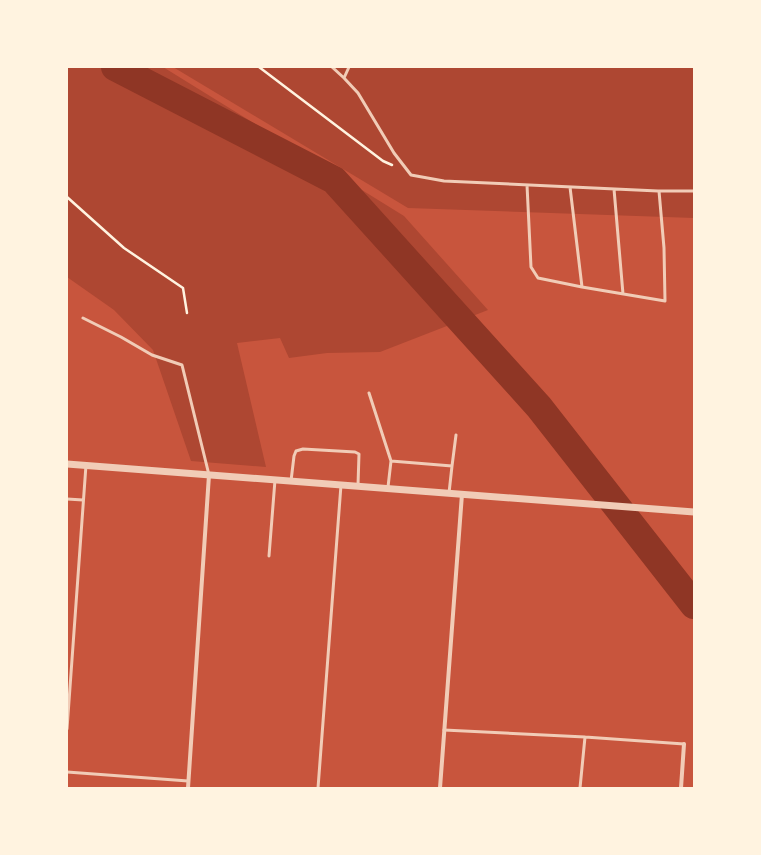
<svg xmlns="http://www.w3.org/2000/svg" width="761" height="855" font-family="Ubuntu,sans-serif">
<rect width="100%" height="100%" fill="#c8553d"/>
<path fill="#ae4732" d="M67 67H163L404 216 488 310 380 352 327 353 289 358 280 338 237 343 266 467 191 461 153 350 114 310 67 277Z
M173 67H694V218L408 208Z"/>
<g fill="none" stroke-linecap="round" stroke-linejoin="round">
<path stroke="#8f3625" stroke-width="28" d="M115 67 334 180 539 407 694 605"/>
<path stroke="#fff3e0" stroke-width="2.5" d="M259 67 383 161 392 165
M67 197 124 248 183 288 187 313"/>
<path stroke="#f1ccb7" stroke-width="3" d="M332 67 344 78
M349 67 344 78 358 93 394 153 411 175 444 181 658 191H694
M527 185 531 267 538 278 582 287 665 301 664 248 659 191
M570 187 582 287
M614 189 623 294
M83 318 121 337 152 355 182 365 209 475
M369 393 391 461 388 487
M391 461 452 466 449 493
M452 466 456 435
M291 481 294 456 296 451 303 449 355 452 359 454 358 485
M67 499 83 500
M269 556 275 480
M67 729 86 465
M444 730 585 737 684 744
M67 772 188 781
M318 788 341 485
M580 788 585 737"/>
<path stroke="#f1ccb7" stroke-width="4" d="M188 788 209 475
M440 788 462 494
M681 788 684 744"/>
<path stroke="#f1ccb7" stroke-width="7" d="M67 464 694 512"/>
</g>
<rect width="761" height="855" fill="none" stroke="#fff3e0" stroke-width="136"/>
</svg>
